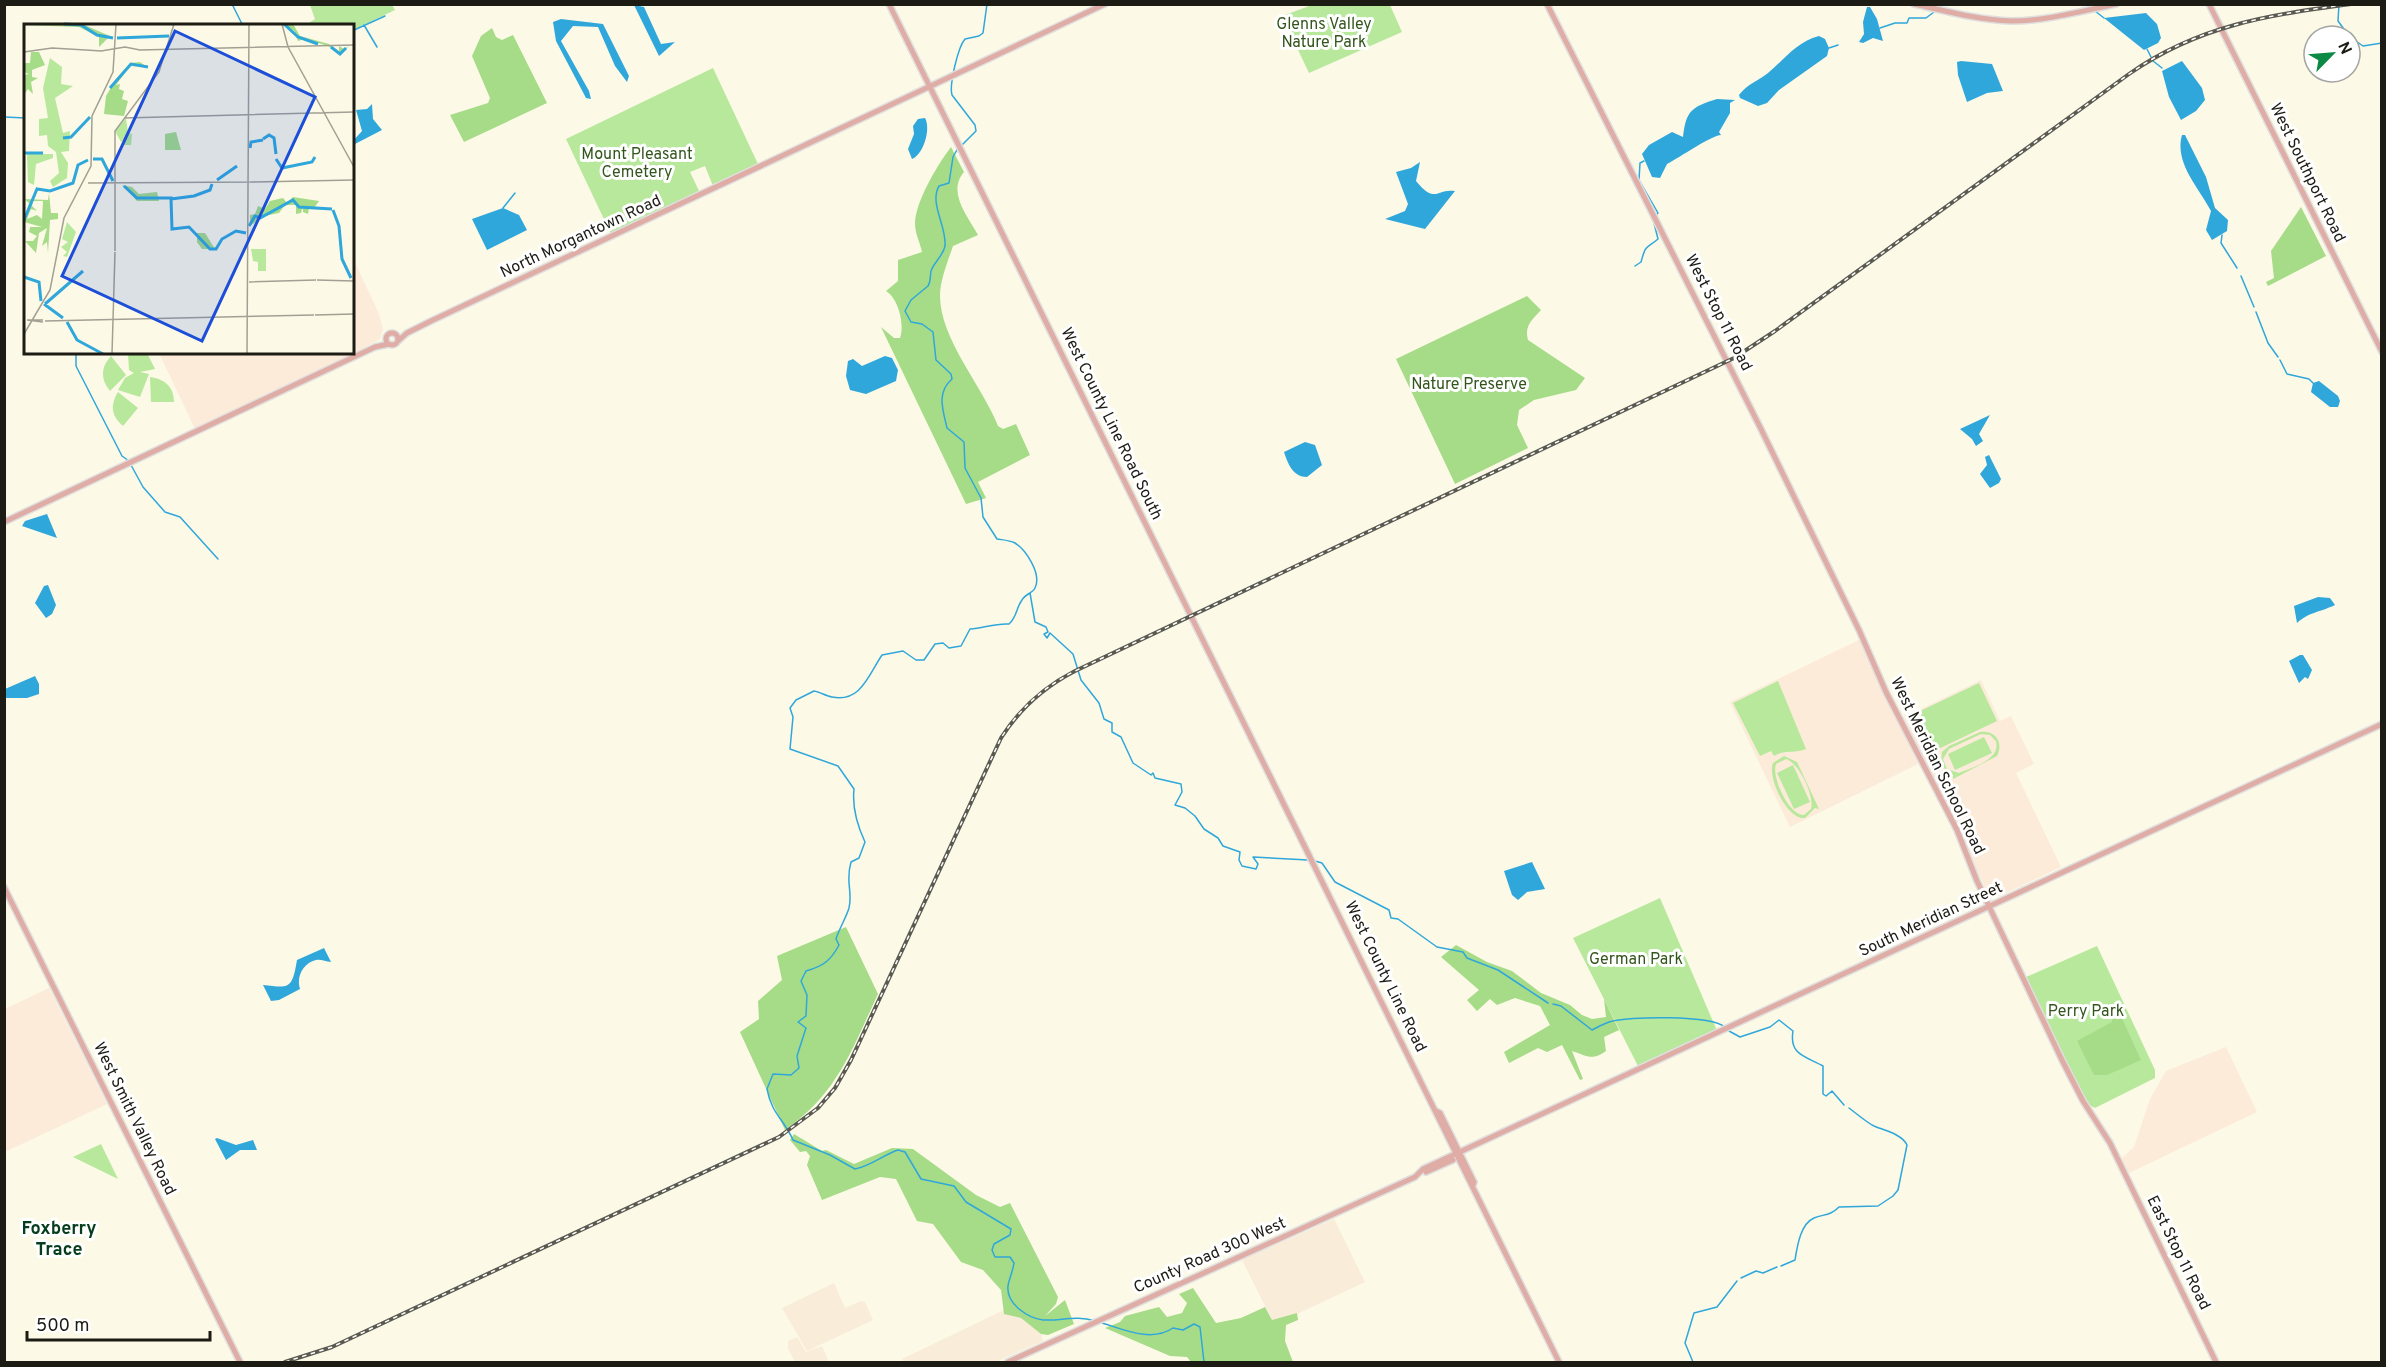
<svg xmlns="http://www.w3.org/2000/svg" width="2386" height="1367" font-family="Overpass,sans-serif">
<rect width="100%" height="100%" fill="#fcf9e7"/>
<path fill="#f9ecd8" d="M1334 1219 1365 1282 1297 1314 1272 1320 1242 1260Z
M834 1283 845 1308 861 1301 865 1302 873 1320 807 1351 782 1308Z
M1004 1310 1005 1314 1021 1318 1041 1334 1043 1341 996 1362H904L902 1359Z
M797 1337 806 1352 822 1346 829 1362H795L788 1349V1341Z"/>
<path fill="#fcebd9" d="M353 258 379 314 383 329 380 339 342 360 195 429 159 353 352 352Z
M1861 639 1918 764 1790 827 1730 702Z
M1981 680 2000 721 2011 716 2034 764 2016 773 2061 867 1991 900 1904 717Z
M49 988 107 1104 5 1152V1009Z
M2226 1047 2257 1112 2129 1173 2122 1158 2134 1147 2150 1099 2166 1071Z"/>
<path fill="#b7e89c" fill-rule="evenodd" d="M310 5H392L395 10 353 30 352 26H304L315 19Z
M1312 5H1390L1402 32 1309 73 1282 16Z
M713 68 758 164 713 186 705 166 690 172 700 193 611 234 566 139Z
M128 353H147L155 369 140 372 149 374 140 397 118 390 125 378 134 373 129 370Z
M111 356 126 375 110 391C100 379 101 367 111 356Z
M150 377C165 379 174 387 174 402H151Z
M118 392 138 408 123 426C111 416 110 405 118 392Z
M1778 681 1806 749C1794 754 1786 749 1774 756L1771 751 1760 756 1733 703Z
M1979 683 1997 721 1934 751 1916 713Z
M1980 732C1995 730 2004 742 1997 756L1953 779V775L1947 772 1941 764 1942 752 1949 746ZM1981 734 1990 735 1996 741C2001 760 1973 767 1959 773L1947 769 1943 759 1949 749Z
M1984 737 1992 753 1955 770 1948 754Z
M1784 756 1797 762 1819 809 1815 808 1805 818C1787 820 1767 777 1773 763ZM1786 759C1799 763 1815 796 1811 809L1804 815C1789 816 1771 777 1776 764Z
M1793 765 1810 802 1794 809 1777 773Z
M1660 898 1718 1033 1640 1070 1573 938Z
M2097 946 2155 1070V1078L2095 1108 2087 1104 2026 977Z
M101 1144 118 1179 73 1157Z"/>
<path fill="#a6dc87" d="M492 28 496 37 502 40 513 35 547 103 464 142 450 115 488 103 490 98 472 56 481 36Z
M951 147 964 172C947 192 967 215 978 235L953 246C948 261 940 280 940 296 940 339 983 387 998 426L1003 429 1016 424 1030 455 978 482 986 498 966 504 881 327 894 338H900C905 324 898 298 886 291L898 281V260L922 252C920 243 915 233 915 224 915 202 938 164 951 147Z
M2301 207 2326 256 2268 286 2266 282 2274 278 2271 251Z
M1527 296 1541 310C1532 320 1524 326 1528 340L1585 378 1576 390 1534 400 1519 410 1517 425 1528 448 1455 484 1396 359Z
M846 927 878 994C852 1049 838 1093 785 1130L740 1032 759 1019 758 1001 782 980 777 956Z
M1456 945 1487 962 1512 971 1541 993 1570 1005 1582 1015 1592 1019 1606 1017 1604 999 1619 1030 1604 1037 1606 1051C1592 1061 1587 1056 1572 1051L1583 1079 1580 1080 1562 1045 1547 1052 1538 1048 1509 1063 1504 1052 1550 1025 1540 1006 1515 998 1497 1005 1490 999 1477 1011 1467 1000 1479 990 1441 957Z
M2120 1014 2141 1060 2107 1075H2094L2077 1041 2112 1022V1016Z
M794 1134 822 1151 826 1150 854 1164 892 1148 913 1149 976 1195 1000 1207 1010 1203 1058 1297 1056 1304 1045 1316 1065 1300 1074 1324 1048 1335 1041 1334 1021 1318 1004 1314 1001 1290 983 1270 961 1262 933 1224 917 1221 896 1179 880 1177 822 1200 807 1165 810 1156 806 1151 800 1152 790 1140Z
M1193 1288 1216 1323 1241 1318 1265 1307 1272 1320 1297 1313 1298 1320 1286 1325 1285 1341 1293 1362H1191L1187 1357 1170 1356 1105 1328 1120 1322 1125 1316 1159 1307 1167 1317 1182 1313 1187 1303 1179 1294Z"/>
<path fill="#2fa7db" d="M634 5 644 7 661 44 675 42 659 56Z
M1867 7H1870L1877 19 1883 41 1873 38 1863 43 1859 42 1864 34 1863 22Z
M2146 13 2157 24 2161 38 2158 43 2144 50 2104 18Z
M561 19 603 24 629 76 627 82 615 66 598 27 573 26 561 41 589 91 591 99 586 98 556 41 553 22Z
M1819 36 1825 39 1829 48 1827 56 1779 90 1767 103 1758 106 1740 98 1739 95C1750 82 1755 83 1768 73 1785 59 1796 42 1819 36Z
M1961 61 1992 64 2003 91 1987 93 1967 102 1958 75 1957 62Z
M2182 61 2202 88 2205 100 2196 111 2181 120 2169 97 2162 71Z
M1717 99 1735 100 1730 103V113L1719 132 1721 135C1712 135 1679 158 1667 164L1660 178 1652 177 1642 154 1649 145 1672 132 1683 137C1686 111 1691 107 1717 99Z
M372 104 373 119 382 130 353 145V141L362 131 356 110 367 109Z
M925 118C931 128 924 154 912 159L908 149 914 134 913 126 918 119Z
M2182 135H2185L2206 177 2215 208 2228 220 2227 231 2212 240 2206 230 2211 211C2199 188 2174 163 2182 135Z
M1420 162 1416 181C1436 205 1436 188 1455 191L1425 229 1385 219 1405 211 1408 204 1396 172 1411 168Z
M503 208 519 215 527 230 487 250 472 219Z
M885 356 892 358 898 370 896 381 866 394 850 390 846 376 848 361 853 359 862 366Z
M2319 381 2338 396 2340 401 2338 407H2330L2311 392 2313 383Z
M1990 415 1979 434 1983 441 1976 446 1972 439 1960 429Z
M1305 442 1315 445 1322 465 1307 477C1293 477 1288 464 1284 452Z
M1989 455 2001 479 1999 483 1990 488 1980 474 1987 465 1985 457Z
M47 514 57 538 22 526 25 521Z
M48 585 56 605 52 614 46 618 35 603 44 586Z
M2318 597 2330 598 2335 605C2318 613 2309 612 2297 623L2294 606Z
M2300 655H2303L2312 670 2308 679 2305 677 2299 683 2289 661Z
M35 676 39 684V694L27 698H5V689Z
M1532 862 1545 889 1527 892 1518 900 1512 895 1504 871Z
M324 948 331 962C326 962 321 959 316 960 303 963 296 977 300 989L279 1000 271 1001 263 985C289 988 292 990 297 960Z
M217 1138 236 1145 253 1140 257 1150H240L226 1160 215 1139Z"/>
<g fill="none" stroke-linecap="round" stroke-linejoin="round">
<path stroke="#2fa7db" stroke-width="1.5" d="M232 4 243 26
M2094 4V5
M2339 4 2338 21 2349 36
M1935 5 1936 4
M2095 11 2104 18
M364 25 377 47
M1880 28 1895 23H1907L1909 18H1926L1934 12
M352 31 385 16
M2350 37 2363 46 2382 43
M1829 48 1838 45
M2147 49 2151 57
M2153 61 2162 68
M4 117 26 118
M962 145 976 131 975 125 952 95C949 85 958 47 965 39L979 36 983 33 987 4
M958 148 953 157 949 183 939 186C929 203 947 227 945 246 943 256 934 262 931 271 930 277 931 281 928 286L911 300 905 311 911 322 922 324 933 332 936 360 951 374 952 379C936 393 943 410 947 428L964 442 965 468 981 498 983 517 997 539C1003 540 1009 540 1015 543 1026 550 1042 574 1035 588 1033 593 1025 594 1022 600 1016 608 1017 617 1009 624 995 623 984 628 970 629L961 646 949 648 943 643 935 644 924 660H916L903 651 882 655C869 674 861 703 832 697 826 696 820 692 814 691L796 700 790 708 793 717 790 749 838 766 854 789C852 808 857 825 865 842L859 858 851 862C845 882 853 891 849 908 846 918 839 929 836 939L839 945C831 960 824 966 806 971L801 981 807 995 806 1016 798 1022 806 1028 797 1056 799 1068 791 1075 773 1074 767 1089C772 1115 784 1119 793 1140L830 1155 855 1169C871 1166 883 1155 898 1150L905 1152 921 1179 954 1186 966 1202 1011 1229 1010 1235 994 1244 992 1250 995 1257H1010L1014 1263C1013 1271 1009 1279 1008 1286 1006 1304 1028 1318 1043 1320 1061 1321 1076 1315 1095 1321
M1644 161 1640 163 1639 180 1658 213 1656 215
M503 208 515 193
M2222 235 2221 243 2237 268
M1635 266 1641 262C1646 244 1645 250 1658 239L1654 223
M2241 276 2254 307
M2256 312 2268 343 2278 357
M76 352V366L122 456 129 461
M2280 360 2287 374 2309 379 2313 383
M131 465 143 487 165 512 180 517 218 559
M1030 593 1035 622 1046 627 1048 632 1044 634 1047 638 1050 633 1073 654 1081 680 1099 703 1104 719 1112 723V732L1121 737 1133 763 1151 775 1153 773 1155 778 1181 784 1182 792 1175 805 1185 808 1195 816 1204 829 1218 838 1223 846 1240 852 1239 860 1242 866 1256 869 1258 864 1253 857 1308 860
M1315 861 1322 863 1335 882 1389 910 1391 918 1398 919 1437 947 1463 952 1467 958 1498 970 1548 1003
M1553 1004 1561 1006 1592 1030C1598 1027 1603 1024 1609 1022 1628 1016 1711 1015 1725 1027
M1729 1031 1740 1037 1770 1027 1779 1020 1793 1031C1789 1055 1805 1056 1823 1066V1094L1826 1096 1832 1091 1844 1105
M1781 1266 1795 1260C1797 1248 1800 1224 1814 1218 1824 1214 1830 1216 1839 1207L1878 1206 1893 1196 1898 1190 1907 1145C1902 1134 1883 1130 1874 1126 1866 1122 1857 1114 1849 1108
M1741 1278 1756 1271 1763 1273 1777 1267
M1099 1322C1123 1329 1151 1343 1173 1328L1183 1330 1194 1324 1200 1327 1204 1362
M1693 1362 1685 1343 1694 1313 1717 1307 1737 1281"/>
<g stroke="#dfdfde" stroke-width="8">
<path id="major" d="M889 4 1559 1362
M1547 4 1760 427 1859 630 1886 692 1957 830 1977 881 2062 1060 2083 1101 2110 1143 2216 1362
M1914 4C1946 11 1978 20 2011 21 2046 21 2082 11 2116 4
M2209 4 2382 352
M386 339a6 6 0 1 1 12 0a6 6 0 1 1-12 0Z
M398 341 407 333 431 321 1105 4
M4 522 375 347 389 344
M4 887 240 1362
M1436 1111 1440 1113 1474 1182 1473 1185
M1426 1172 1453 1160
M1008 1362 1415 1177 1423 1169 2382 724"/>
</g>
<use href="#major" stroke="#dfaca6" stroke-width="5"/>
<g stroke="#5b5a50" stroke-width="4">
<path id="rail" d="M285 1362 332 1347 779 1137 818 1108 835 1088 851 1060 1001 738C1020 708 1044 687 1075 671L1734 358 1775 331 2129 74C2199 25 2269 15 2351 4"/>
</g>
<use href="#rail" stroke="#fff" stroke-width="1.5" stroke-dasharray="4.5" stroke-linecap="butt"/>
</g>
<g text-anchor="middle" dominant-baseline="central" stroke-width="6" stroke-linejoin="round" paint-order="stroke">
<g font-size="16" fill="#33551c" stroke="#fff">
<text x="1324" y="25">Glenns Valley<tspan x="1324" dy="18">Nature Park</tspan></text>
<text x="637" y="155">Mount Pleasant<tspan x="637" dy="18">Cemetery</tspan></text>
<text x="1469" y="385">Nature Preserve</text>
<text x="1636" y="960">German Park</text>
<text x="2086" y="1012">Perry Park</text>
</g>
<g font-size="16" fill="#1c1b14" stroke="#fff">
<text transform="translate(2307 173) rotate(64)">West Southport Road</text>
<text transform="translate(581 237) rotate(-25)">North Morgantown Road</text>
<text transform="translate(1718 313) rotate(63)">West Stop 11 Road</text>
<text transform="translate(1111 424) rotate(64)">West County Line Road South</text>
<text transform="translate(1937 766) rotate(64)">West Meridian School Road</text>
<text transform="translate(1931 920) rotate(-25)">South Meridian Street</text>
<text transform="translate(1385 977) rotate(64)">West County Line Road</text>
<text transform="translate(134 1119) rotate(64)">West Smith Valley Road</text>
<text transform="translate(2178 1253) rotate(64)">East Stop 11 Road</text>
<text transform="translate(1210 1256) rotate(-24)">County Road 300 West</text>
</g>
<g font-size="18" font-weight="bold" fill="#063d1c" stroke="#fff">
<text x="59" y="1229">Foxberry<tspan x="59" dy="21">Trace</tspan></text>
</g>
</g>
<g transform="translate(24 24)">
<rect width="330" height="330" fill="#fcf9e7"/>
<path d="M26 34 38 43 37 60 49 62 31 74 39 109 46 107 45 127 37 128 44 139 43 154 29 163 26 157 35 149 32 128 24 122 23 111 15 112V95L24 94 19 64ZM102 94 104 109 108 110 107 121H100L101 115 97 118 91 107ZM3 130H29V134L12 140 10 161 4 158ZM43 198 52 208 43 233 39 232 43 228 37 223 44 218 38 215ZM227 225H242V247H234V238L229 237Z" fill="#b7e89c"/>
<path d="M58 0 86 12 75 23V13L55 3 0 1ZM259 0H269L276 12 305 20 315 28V22L320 25 325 22 316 31 304 22 281 15 274 17 270 7ZM7 28H15L21 41 8 46V53L14 54 7 58 9 70 4 65 0 71V51L5 50 0 48V39H6ZM116 38 123 43 106 42 92 61 96 60 95 65 100 67 98 75 104 77 100 92 80 90 82 72 92 55 106 39ZM152 108 157 126H141V110ZM98 161 108 163 115 170 133 168 135 177H113ZM25 169 27 189H34V195L26 196 24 229 23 218 18 222 23 204 15 209 12 229 1 217H9L13 212 5 208 6 203H18L0 198 5 179 0 175 24 176ZM19 177 18 195 13 191 3 195 7 185 13 187 8 182 9 177ZM269 173 295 177 290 184H285L284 190 279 188V182L277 189 272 190V181H261L255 189 240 192 226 202V191L231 190 234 182 241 185 246 177 259 174 263 179ZM173 209H181L191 225H178L173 218Z" fill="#a6dc87" fill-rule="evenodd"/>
<path fill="none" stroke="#2fa7db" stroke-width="3" d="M40 0 57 1 73 11 89 14M260 0 274 13 294 20M93 14 145 12M307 23 316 30 322 24M86 64 107 40 124 43M39 114 47 113 66 93M239 115 245 111 250 114 252 130M226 124 227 118 239 116M0 129H19M69 135H78L89 157M252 135 258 144 288 138 291 133M193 156 213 142M100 162 113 174H147L148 205 165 203 186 225H192L198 215 212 207 222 209M147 175 170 172 186 166 188 160M309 186 315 202 318 235 327 254M0 196 13 165 26 167 49 159 54 141 64 136M225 202 231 192 236 194 269 176 275 183 308 185M0 253 15 258 17 277M20 280 39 294M21 280 59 247M43 298 53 316 79 330"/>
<path fill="none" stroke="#a2a093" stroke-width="1.5" d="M258 0 264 23 330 143M77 27 101 23 116 26 330 21M0 28 28 24 78 27M100 94 330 88M227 158 330 156M64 159 229 158M91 227V107L135 48 150 0M293 256 330 257M225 258 292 256M291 291 330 290M21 297 290 291M19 298 3 296H19M0 310 26 266 40 194 67 142 68 92 89 48 92 0M88 330 91 228M223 330 225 0"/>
<path fill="#1d4ed8" fill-opacity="0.15" stroke="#1d4ed8" stroke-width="3" d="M151 7 291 73 178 317 38 252Z"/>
<rect width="330" height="330" fill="none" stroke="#1c1b14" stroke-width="3"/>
</g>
<rect width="2386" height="1367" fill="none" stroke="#1c1b14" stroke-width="12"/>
<g transform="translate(2332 54) rotate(65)"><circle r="28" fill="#ffffff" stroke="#a4a4a1" stroke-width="1.5"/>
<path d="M0-4.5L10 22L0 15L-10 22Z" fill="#0c8944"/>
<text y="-9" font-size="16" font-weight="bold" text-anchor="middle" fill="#1c1b14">N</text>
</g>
<path d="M27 1331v9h183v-9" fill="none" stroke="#1c1b14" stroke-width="3"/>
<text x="36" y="1331" font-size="18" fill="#1c1b14" stroke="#ffffff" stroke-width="4.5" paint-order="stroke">500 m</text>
</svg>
